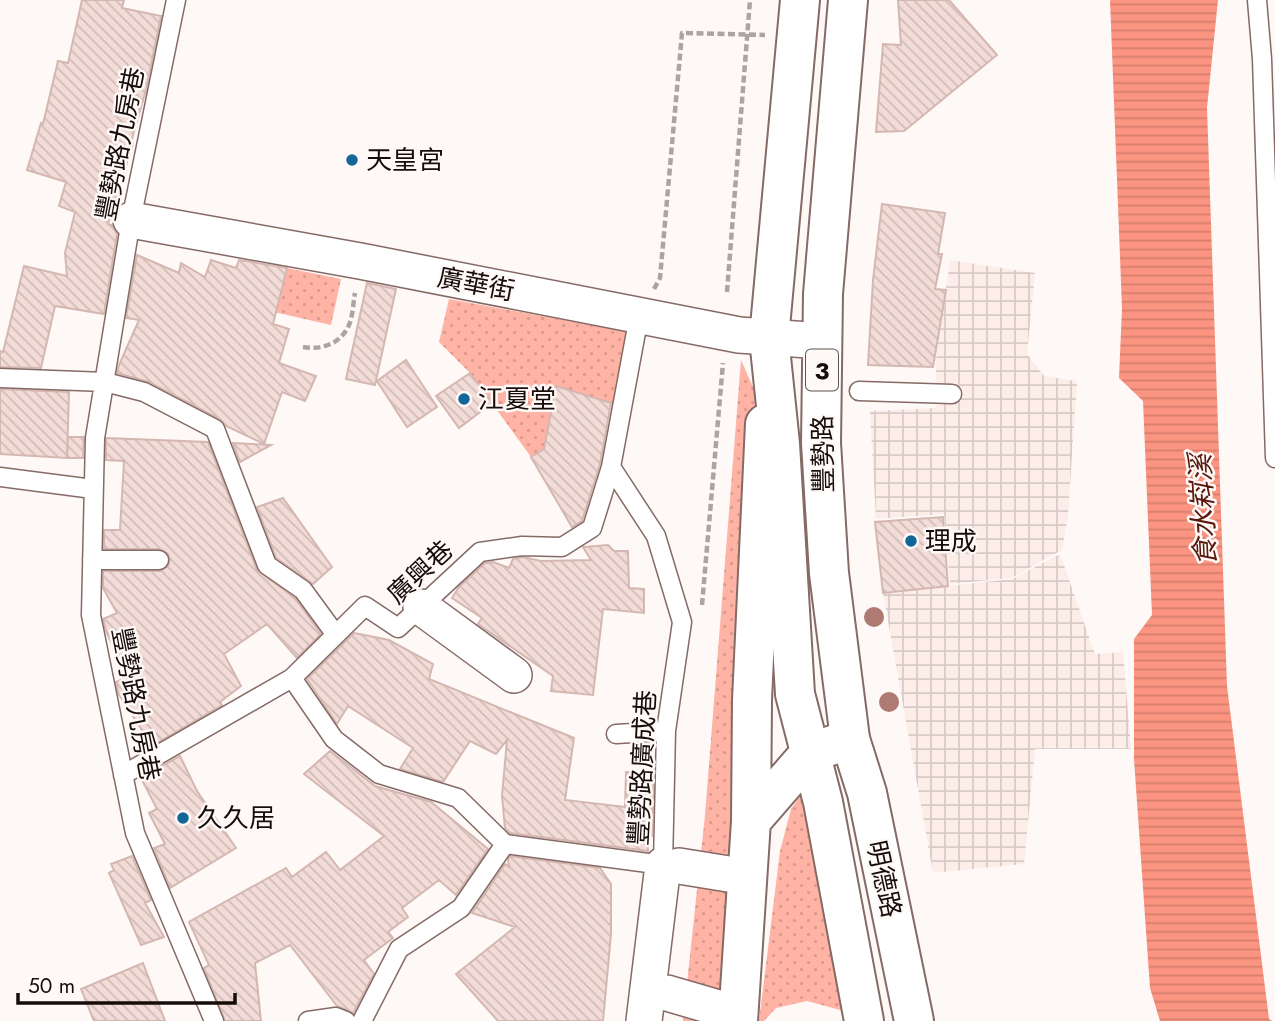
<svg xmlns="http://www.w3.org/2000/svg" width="1275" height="1021" font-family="Jost,'Noto Sans TC',sans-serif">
<defs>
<pattern id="industrial-grid" width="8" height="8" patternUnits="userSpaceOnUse" patternTransform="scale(1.75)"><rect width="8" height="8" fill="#fdede9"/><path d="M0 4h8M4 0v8" fill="none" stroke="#d8cac6"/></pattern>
<pattern id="grass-dots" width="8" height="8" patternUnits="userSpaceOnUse" patternTransform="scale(1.75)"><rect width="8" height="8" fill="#feb3a5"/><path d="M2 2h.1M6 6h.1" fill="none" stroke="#d9998d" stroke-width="1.8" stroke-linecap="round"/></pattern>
<pattern id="water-rules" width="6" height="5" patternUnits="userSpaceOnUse" patternTransform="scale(1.75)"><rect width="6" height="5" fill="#fb9480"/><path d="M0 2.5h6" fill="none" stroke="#d67e6d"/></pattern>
<pattern id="building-back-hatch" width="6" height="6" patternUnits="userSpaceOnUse" patternTransform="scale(1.75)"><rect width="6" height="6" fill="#f3dcd7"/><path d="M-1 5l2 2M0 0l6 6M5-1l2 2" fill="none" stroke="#d0bcb7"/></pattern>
</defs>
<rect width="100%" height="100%" fill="#fef8f7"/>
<path fill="url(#industrial-grid)" d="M950 260 1035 273 1027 354 1044 376 1077 381 1068 515 1062 550 1011 578 950 584 944 514 876 519 870 411 936 408V358Z
M1060 554 1095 654 1123 652 1131 749H1035L1024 864 933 873 883 593 1012 579Z"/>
<path fill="url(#grass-dots)" d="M287 268 341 279 331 325 274 312Z
M449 299 629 332 617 405 556 386 549 422 552 443 531 457 470 373 439 342Z
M741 360 756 394 727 1021H683L705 815Z
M815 775 856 1021 840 1010 807 1001 776 1008 764 1021H759L780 851 791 809Z"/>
<path fill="url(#water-rules)" d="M1110 0H1218L1207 108 1227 686 1269 1019 1272 1021H1160L1150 988 1134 759V639L1152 615 1143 401 1119 378 1122 308Z"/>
<path fill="url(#building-back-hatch)" stroke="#d5b7b1" stroke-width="2" d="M82 0H124L122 8 161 16 146 90 131 142 133 143 108 224 112 225 117 234 104 314 55 306 41 368 0 367V351L3 352 24 266 67 276 65 253 75 212 59 206 66 182 27 170 41 123 43 124 58 61 68 63Z
M898 0H949L997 55 904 131 876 132 883 44 901 45Z
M882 204 945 213 938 254H942L935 289 946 290 933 367 868 365 873 280Z
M137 255 179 273 181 263 205 277 211 260 236 268 239 260 287 268 273 324 289 329 279 363 316 376 305 401 282 392 264 444 226 426 220 419 149 382 117 373 119 365 139 320 126 318Z
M367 283 396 289 375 385 346 379Z
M406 360 437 407 407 427 377 381Z
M470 373 492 403 459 428 436 396Z
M556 386 611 403 600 464 582 521 572 527 531 457 544 449Z
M0 389 69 392 67 458 0 454Z
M68 437H84L83 458H67Z
M106 438 208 442 257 570 295 598 321 634 297 658 267 624 224 654 241 686 220 702 222 705 152 746 118 693 116 682 127 677 106 631 103 619 117 613 103 588V571H160L168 566 170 559 168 554 160 549H104V530H120L124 461 106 460Z
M233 443 271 445 240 462Z
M283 498 332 567 313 584 276 558 257 507Z
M943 517 948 586 883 593 875 522Z
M608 545 614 551H628L629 588 644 589V613L603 609 593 695 551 691 553 676 478 624 482 618 452 598 459 587 485 563 493 562 509 568 513 559 523 557 541 561 591 560 583 547Z
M354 633 389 640 433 664 429 679 574 738 565 800 625 807 626 772 654 773 652 836H648V851L510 833 505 828 502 796 507 740 496 754 470 741 443 782 400 769 413 748 348 706 337 724 307 679Z
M330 751 375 786 431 802 488 849 456 895 439 880 402 908 408 917 388 932 393 938 364 960 374 974 353 1013 337 1006 290 945 255 963 261 1021H225L204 968 209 965 189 922 286 868 292 877 326 852 340 870 384 836 304 774Z
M180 756 197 791 236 848 170 888 154 848 165 844 149 813 157 809 141 778Z
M132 856 151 900 145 903 164 937 141 945 109 873 114 870 111 864Z
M510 856 600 868 611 884V934L603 1021H498L456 974 515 927 472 913 505 864 509 867 508 859Z
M143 963 165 1021H94L81 989Z"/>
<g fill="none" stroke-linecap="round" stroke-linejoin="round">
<g stroke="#856a65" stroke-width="21">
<path id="lane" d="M176 0 131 220 95 438 91 615 135 833 214 1021
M1257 0 1262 59 1275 458
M0 378 105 382 144 392 215 429 267 565 303 590 336 635
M859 391 952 394
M0 477 93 489
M92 560H159
M292 678 334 739 379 774 458 798 505 844
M616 734 666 731
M123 775 292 678 365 606 398 628 480 552 522 546 562 547 592 528 611 467 639 316
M308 1021 336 1017 346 1021
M362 1021 399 949 461 908 505 844 663 865 666 731 682 622 656 536 611 467"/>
</g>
<g stroke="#856a65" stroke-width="38">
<path id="street" d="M131 220 360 261 739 335 822 341
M421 607 514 675
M679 866 747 877
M667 993 739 1014
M644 1021 663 865"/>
</g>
<g stroke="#856a65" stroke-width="42">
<path id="secondary" d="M751 821 810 753 850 739
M738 1021 751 821 752 700 765 424"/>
</g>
<g stroke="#856a65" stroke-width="42">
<path id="primary" d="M800 0 769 338 780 444 795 694 823 802 864 1021
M848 0 823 294 821 443 829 573 850 739 867 793 914 1021"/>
</g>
<path stroke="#aba4a3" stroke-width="4.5" stroke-dasharray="7 3.5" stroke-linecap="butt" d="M654 289 660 278 682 33 765 35
M727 292 750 0
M303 347C320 350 339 345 348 327 353 318 353 303 355 293
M702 605 723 363"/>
<use href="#lane" stroke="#fff" stroke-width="18"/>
<use href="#street" stroke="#fff" stroke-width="35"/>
<use href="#secondary" stroke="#fff" stroke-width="38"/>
<use href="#primary" stroke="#fff" stroke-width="38"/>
</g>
<g fill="#af7a72">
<circle cx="874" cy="617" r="10"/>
<circle cx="889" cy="702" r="10"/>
</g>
<g fill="#136698" stroke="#fef8f7" stroke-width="2.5">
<circle cx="352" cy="160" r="7"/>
<circle cx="464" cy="399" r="7"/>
<circle cx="911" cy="541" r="7"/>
<circle cx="183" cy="818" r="7"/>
</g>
<g text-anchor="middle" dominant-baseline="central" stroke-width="5" stroke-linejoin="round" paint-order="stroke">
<rect fill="#fef8f7" stroke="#5c5452" stroke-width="2" x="806" y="349.5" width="32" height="41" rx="5"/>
<g font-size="24" font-weight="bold" fill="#160d0b">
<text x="822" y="370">3</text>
</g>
<g font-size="26" fill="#160d0b" stroke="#fef8f7">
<text transform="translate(120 144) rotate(-79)">豐勢路九房巷</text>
<text transform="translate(476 284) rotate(11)">廣華街</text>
<text transform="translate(823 454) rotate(-91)">豐勢路</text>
<text transform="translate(420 572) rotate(-43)">廣興巷</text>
<text transform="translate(136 704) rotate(79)">豐勢路九房巷</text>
<text transform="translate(642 768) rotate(-87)">豐勢路廣成巷</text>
<text transform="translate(884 879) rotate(78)">明德路</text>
</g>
<g font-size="26" fill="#160d0b" stroke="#fef8f7" text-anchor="start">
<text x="366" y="160">天皇宮</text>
<text x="478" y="399">江夏堂</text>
<text x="925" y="541">理成</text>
<text x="197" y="818">久久居</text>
</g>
<g font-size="28" font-style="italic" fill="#57180e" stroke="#fef8f7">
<text transform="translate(1203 510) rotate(-93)">食水嵙溪</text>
</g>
</g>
<path d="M18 993v10h217v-10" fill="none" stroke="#160d0b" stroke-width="3.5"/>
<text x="28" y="993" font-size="21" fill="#160d0b" stroke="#fef8f7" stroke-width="5" paint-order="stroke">50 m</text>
</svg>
